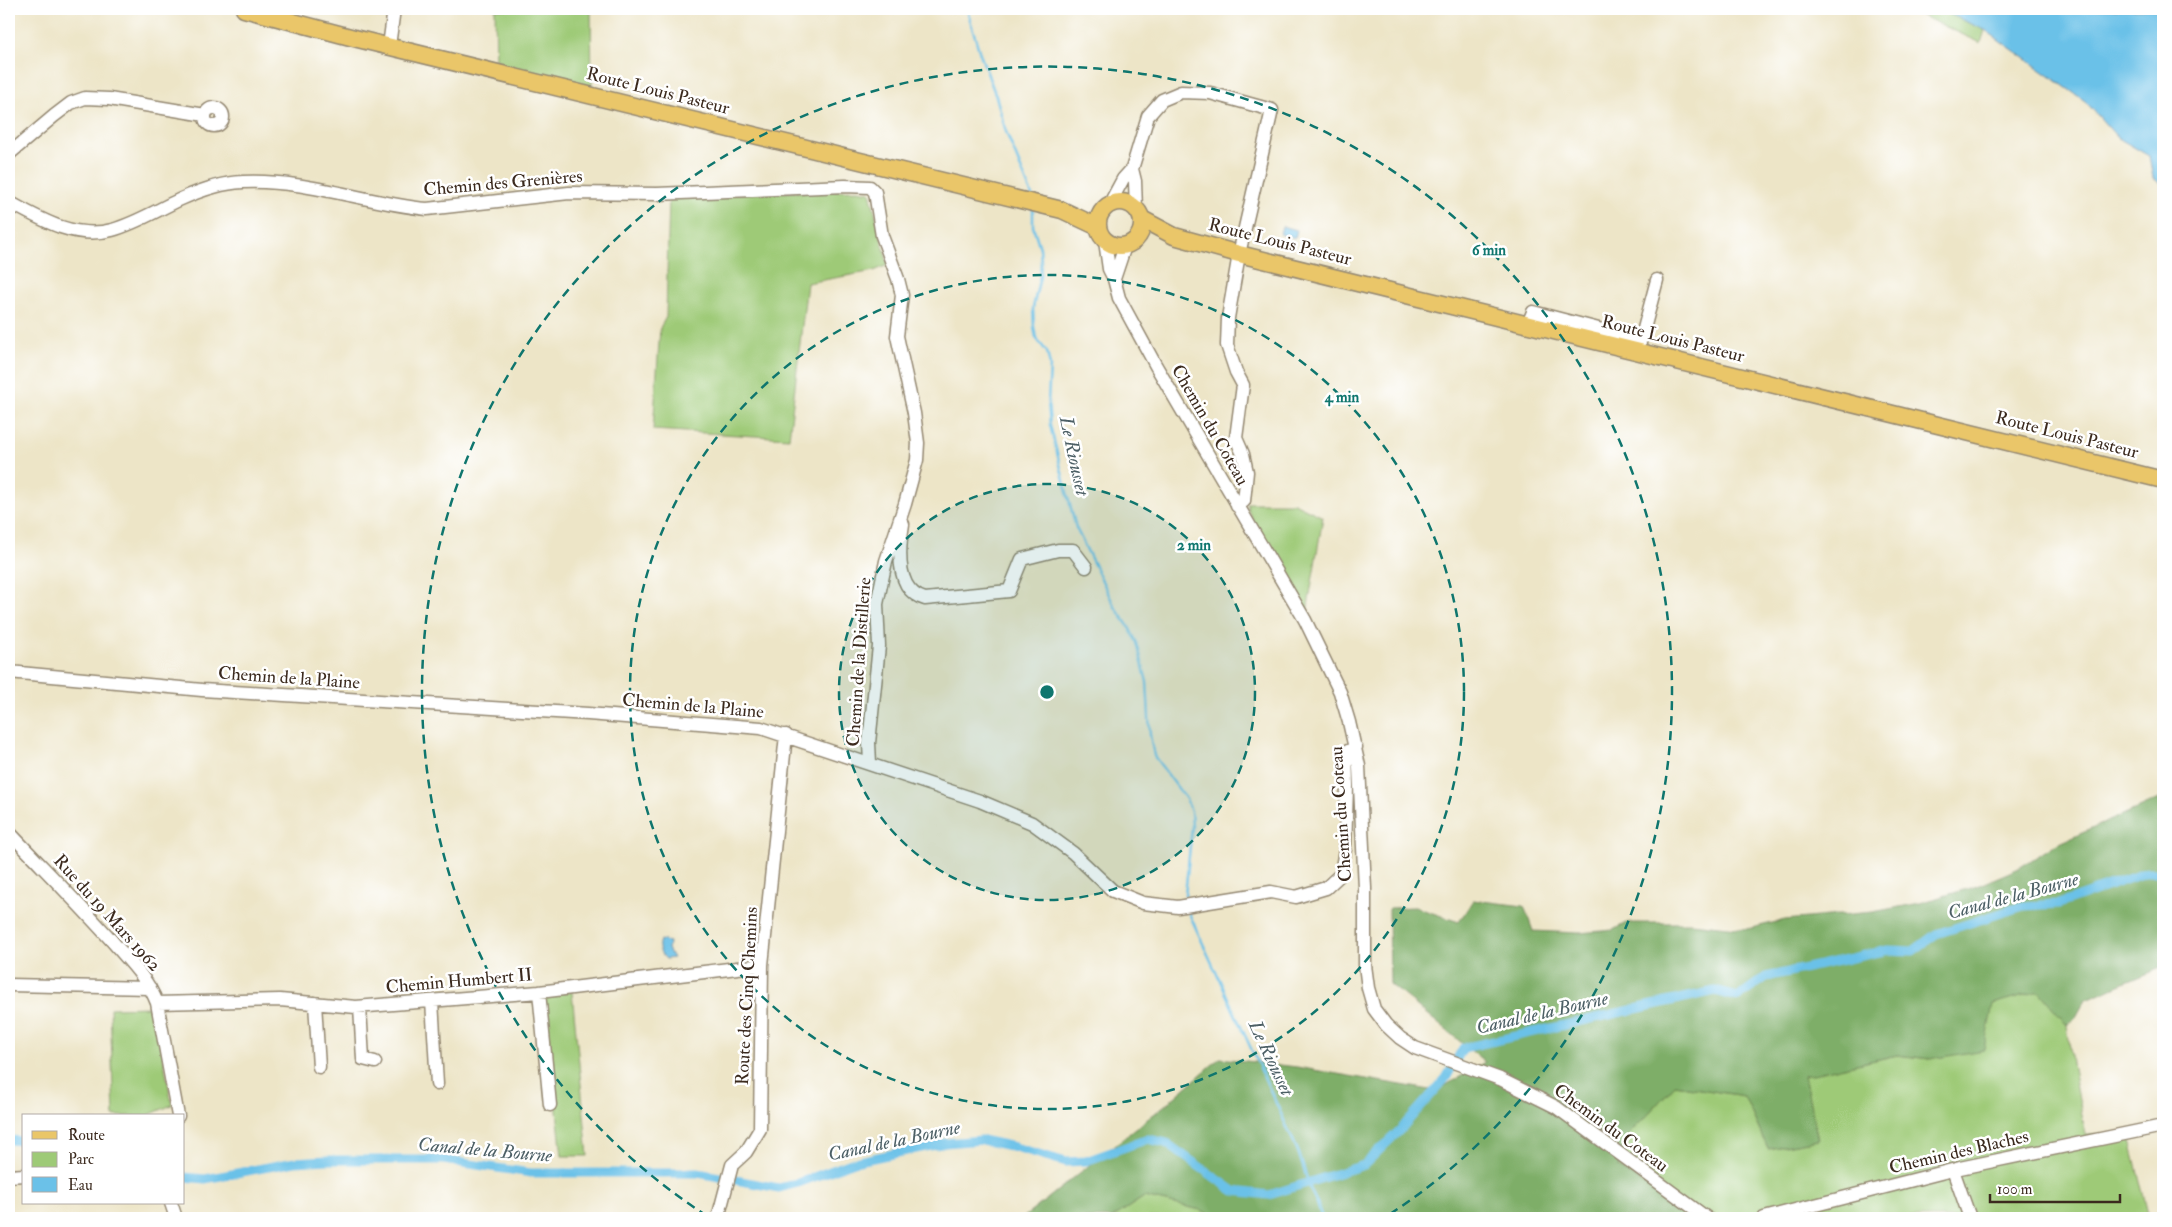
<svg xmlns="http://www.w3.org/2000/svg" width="2172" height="1227" font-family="'IM FELL Double Pica',serif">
<rect width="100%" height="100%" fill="#fff"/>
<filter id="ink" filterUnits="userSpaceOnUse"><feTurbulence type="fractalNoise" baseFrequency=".02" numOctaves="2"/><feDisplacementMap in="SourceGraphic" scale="10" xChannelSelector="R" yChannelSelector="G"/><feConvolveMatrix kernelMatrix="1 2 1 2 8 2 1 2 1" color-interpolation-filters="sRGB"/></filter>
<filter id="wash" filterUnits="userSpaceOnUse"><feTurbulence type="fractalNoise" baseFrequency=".0096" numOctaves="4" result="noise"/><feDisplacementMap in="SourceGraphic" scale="20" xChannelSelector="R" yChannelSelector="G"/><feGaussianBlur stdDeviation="1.12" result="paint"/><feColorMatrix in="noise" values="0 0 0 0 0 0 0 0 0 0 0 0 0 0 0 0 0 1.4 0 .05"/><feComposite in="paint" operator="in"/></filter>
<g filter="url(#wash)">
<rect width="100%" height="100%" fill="#ede5c7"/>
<path fill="#9eca77" stroke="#6c7a4a" d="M495 9H591L592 86 496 64Z
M1907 9H1938L1985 30 1981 43Z
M858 190 870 192 888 265 874 271 807 283 789 438 653 430 660 328 666 317 669 196Z
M1247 503H1294L1323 517 1307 612 1248 511Z
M2039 990 2067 1025 2072 1063 2086 1135 2129 1136 2149 1218H1696L1618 1167 1631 1132 1675 1085 1744 1096 1768 1149 1818 1140 1803 1076 1897 1055 1930 1059 1993 1004Z
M572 992 588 1156H562L544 995Z
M154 1007 172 1105 146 1116H114L110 1008Z
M1144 1197 1201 1210 1219 1218H1112Z"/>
<path fill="#7eae68" stroke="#5c6c43" d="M2163 797V967L2086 999 2076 1017 2067 1025 2039 991 1993 1004 1984 1050 1930 1059 1897 1055 1804 1076 1818 1140 1768 1149 1744 1096 1675 1085 1631 1132 1618 1167 1696 1218H1219L1201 1210 1144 1197 1112 1218H1023L1169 1102 1220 1058 1297 1067 1436 1091 1485 1062 1390 984 1389 908 1415 907 1459 922 1473 900 1524 906 1533 931 1579 933 1613 930 1626 923H1692L1747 929 1785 920 1873 912 1920 903 1977 886 2019 868 2053 846Z"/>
<path fill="#6bc1e8" stroke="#537683" d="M1938 9H2163V185L2153 178 2149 156 2118 138 2085 101 1985 30Z
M1282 226 1297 230 1295 238 1280 234Z
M660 940 669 942 668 949 673 958 666 959C660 954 657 947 660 940Z"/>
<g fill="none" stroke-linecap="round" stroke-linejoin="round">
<path stroke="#6bc1e8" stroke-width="2.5" d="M967 9 980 54 996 96 1006 132 1033 198
M1033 208V226L1040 248 1041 262 1040 276 1033 308 1034 327 1036 338 1047 352 1050 366 1048 402 1050 425 1076 528 1115 607 1129 627 1137 643 1147 682 1150 735 1154 756 1186 799 1191 811 1192 827 1185 895
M1188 911 1298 1151 1311 1191 1317 1203 1322 1218"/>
<path stroke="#6bc1e8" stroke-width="9" d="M9 1140 24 1141
M184 1177 205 1179 295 1162 327 1160H443L531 1173H698L779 1188 798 1183 854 1162 945 1143 982 1140 1015 1147 1066 1162 1086 1161 1148 1139 1166 1143 1234 1191 1269 1195 1364 1165 1400 1130 1446 1078 1463 1048 1715 991 1738 997 1766 977 1888 950 1913 951 1936 934 2023 906 2059 904 2147 872H2163"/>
</g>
</g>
<g filter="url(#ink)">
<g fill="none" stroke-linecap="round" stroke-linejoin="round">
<g stroke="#948872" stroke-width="15">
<path id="minor" d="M389 46 394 9
M205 117a9 9 0 1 1 18 0a9 9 0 1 1-18 0Z
M9 154 54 116 71 103 85 98 109 99 205 115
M1132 169 1135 181 1136 209
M9 202C40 219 75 240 112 230 135 224 159 209 181 199 201 190 221 183 243 182 306 179 365 203 427 209L569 193 657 194 845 186 870 187 875 192 882 236 898 279 902 295 897 336 914 413 918 443 917 460 905 504 886 561 877 604 879 646 869 743 870 763
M1109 205 1123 179 1132 169 1148 116 1162 100 1181 92 1210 93 1272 110 1239 254 1228 318 1227 345 1236 372 1243 385 1236 438 1243 454 1247 472 1244 501 1237 506
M1105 241 1109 269 1114 279 1119 298 1156 366 1305 620 1340 692 1349 722 1359 766 1365 888V965L1368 988 1374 1009 1386 1025 1400 1038 1415 1048 1500 1079 1556 1107 1707 1218
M1114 279 1125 246
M1528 324 1533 312 1641 340 1657 280
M903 524C899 548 895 591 925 599L1009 591 1022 559 1058 550H1073L1086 567
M9 672 202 690 588 714 761 728 980 801 1032 823 1073 853 1113 891 1143 903 1178 907 1271 892 1296 897 1326 888 1341 874 1345 849 1347 786 1346 752 1356 747
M9 832C43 868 79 904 112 941 128 960 148 979 157 1003L178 1116
M9 985 150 988
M539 992 550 1105
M432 1001 437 1084
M157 1003 280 1000 356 1007 539 992 762 965
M315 1003 319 1067
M360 1007 363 1059 375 1062
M1953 1170 1970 1218
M9 1176 24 1175
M171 1203 176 1218
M718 1218 732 1165 746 1152 760 1129 762 965 786 735
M1764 1218 1960 1168 2163 1126"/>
</g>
<g stroke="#948872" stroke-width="19">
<path id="major" d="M244 9 358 39 1062 210 1098 227
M1098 224a22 22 0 1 1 44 0a22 22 0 1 1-44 0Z
M1142 219 1174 236 1239 254 2163 480"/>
</g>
<use href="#minor" stroke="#fff" stroke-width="12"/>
<use href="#major" stroke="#eac669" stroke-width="16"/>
</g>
</g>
<circle cx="1047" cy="692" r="208" fill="#0f766e" fill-opacity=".12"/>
<g fill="none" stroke="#0f766e" stroke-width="2.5" stroke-dasharray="9 6">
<circle cx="1047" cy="692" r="208"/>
<circle cx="1047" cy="692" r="417"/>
<path d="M707 1216A625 625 0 1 1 1387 1216"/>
</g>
<g text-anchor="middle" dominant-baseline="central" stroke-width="5" stroke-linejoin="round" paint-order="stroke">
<g font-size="18" fill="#3b2a1e" stroke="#fff">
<text transform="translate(658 91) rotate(14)">Route Louis Pasteur</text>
<text transform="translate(503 183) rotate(-5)">Chemin des Grenières</text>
<text transform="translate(1280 242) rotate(14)">Route Louis Pasteur</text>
<text transform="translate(1673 339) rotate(14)">Route Louis Pasteur</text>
<text transform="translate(1210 425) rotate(60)">Chemin du Coteau</text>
<text transform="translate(2067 435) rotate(14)">Route Louis Pasteur</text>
<text transform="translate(859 662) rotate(-86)">Chemin de la Distillerie</text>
<text transform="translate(289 678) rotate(4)">Chemin de la Plaine</text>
<text transform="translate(693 706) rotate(5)">Chemin de la Plaine</text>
<text transform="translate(1341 814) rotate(-94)">Chemin du Coteau</text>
<text transform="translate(107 913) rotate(48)">Rue du 19 Mars 1962</text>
<text transform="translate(459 981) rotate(-5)">Chemin Humbert II</text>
<text transform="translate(747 996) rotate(-87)">Route des Cinq Chemins</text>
<text transform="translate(1611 1128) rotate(36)">Chemin du Coteau</text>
<text transform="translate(1959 1152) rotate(-13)">Chemin des Blaches</text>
</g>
<g font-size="19" font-style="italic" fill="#4c5f65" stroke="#fff">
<text transform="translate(1074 456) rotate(78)">Le Riousset</text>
<text transform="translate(2013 896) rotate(-15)">Canal de la Bourne</text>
<text transform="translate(1542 1013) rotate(-13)">Canal de la Bourne</text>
<text transform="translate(1271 1058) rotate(65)">Le Riousset</text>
<text transform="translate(894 1141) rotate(-12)">Canal de la Bourne</text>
<text transform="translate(485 1150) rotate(5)">Canal de la Bourne</text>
</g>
</g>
<circle cx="1047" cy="692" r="8" fill="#0f766e" stroke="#fff" stroke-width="2.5"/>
<g font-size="15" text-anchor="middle" font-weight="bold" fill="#0f766e" stroke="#fff" stroke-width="5" stroke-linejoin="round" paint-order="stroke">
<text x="1489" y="255">6 min</text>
<text x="1342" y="402">4 min</text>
<text x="1194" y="550">2 min</text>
</g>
<rect width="2172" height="1227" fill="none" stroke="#fff" stroke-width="30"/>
<rect x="22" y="1114" width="162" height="90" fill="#ffffff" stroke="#b1aaa5"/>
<rect x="32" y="1131" width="25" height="8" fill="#eac669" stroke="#b1aaa5"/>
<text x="68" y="1140" font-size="15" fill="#3b2a1e">Route</text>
<rect x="32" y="1152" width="25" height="15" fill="#9eca77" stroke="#b1aaa5"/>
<text x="68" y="1164" font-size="15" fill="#3b2a1e">Parc</text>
<rect x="32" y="1177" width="25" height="15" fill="#6bc1e8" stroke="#b1aaa5"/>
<text x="68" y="1190" font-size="15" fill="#3b2a1e">Eau</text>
<path d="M1990 1194v8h130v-8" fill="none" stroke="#3b2a1e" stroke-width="2.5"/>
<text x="1997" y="1194" font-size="15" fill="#3b2a1e" stroke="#ffffff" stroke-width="4" paint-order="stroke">100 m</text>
</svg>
